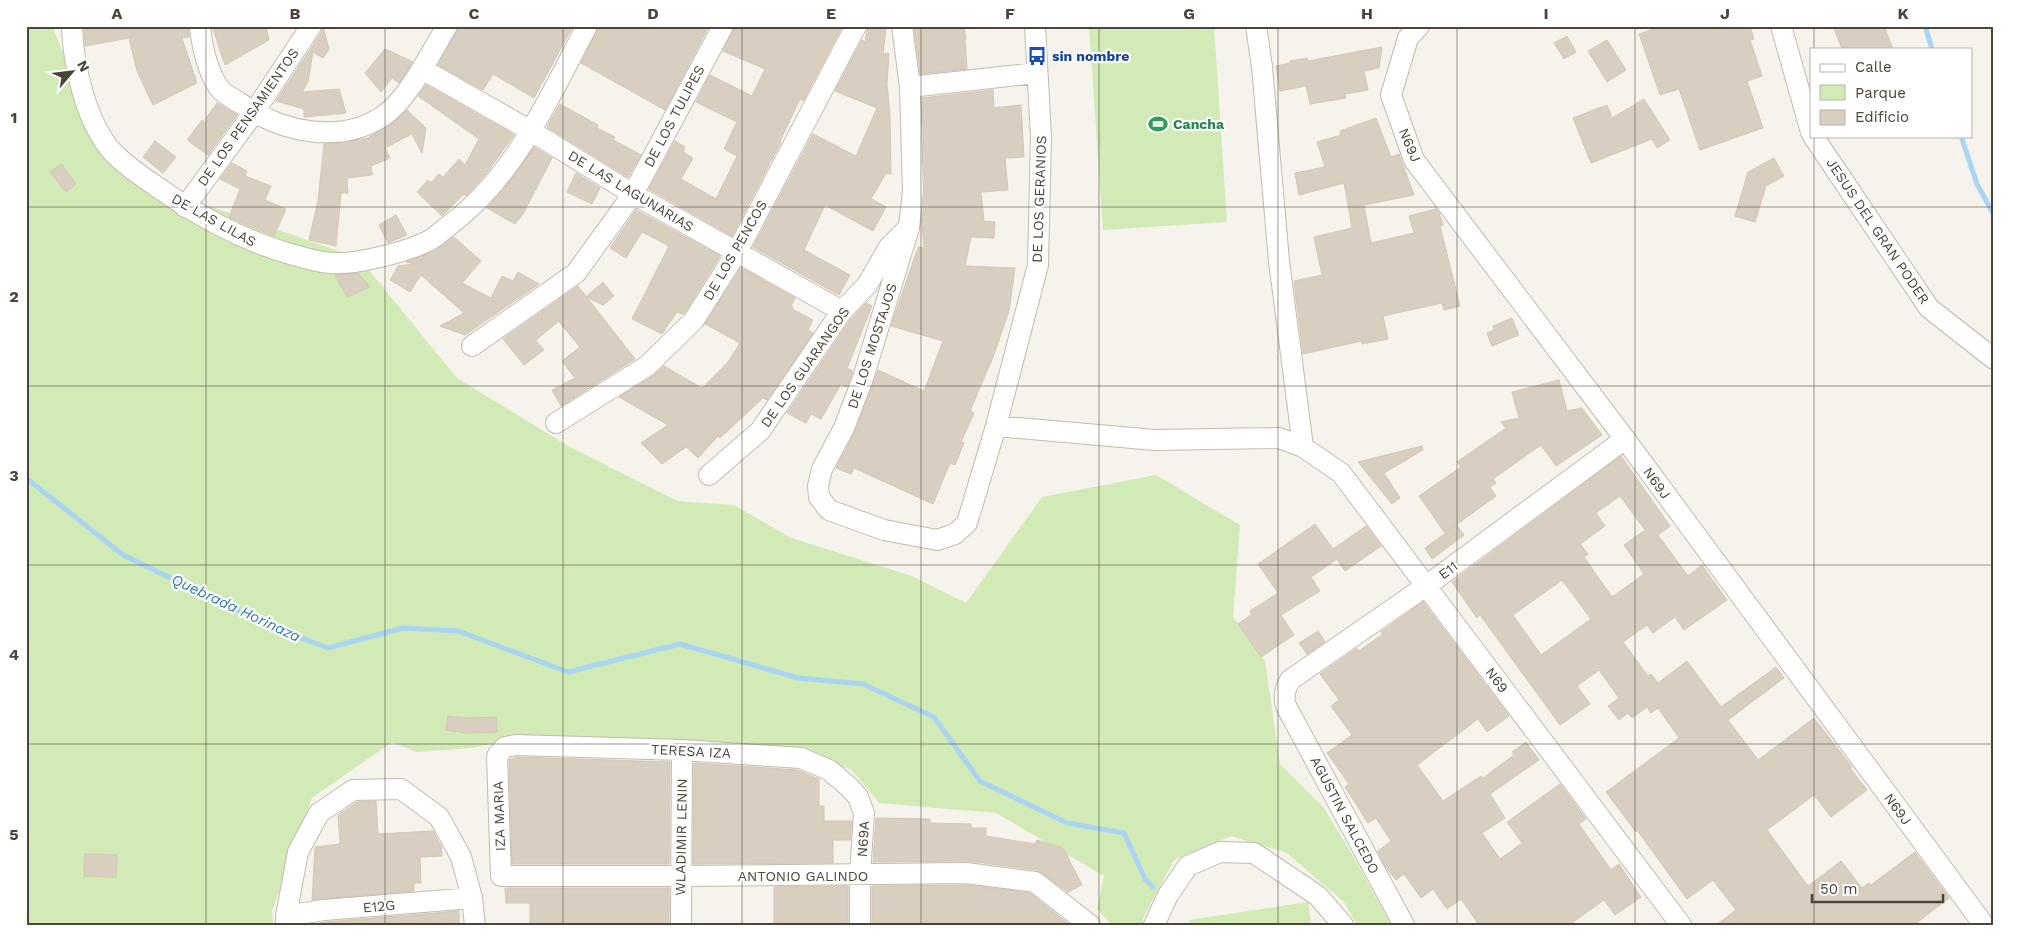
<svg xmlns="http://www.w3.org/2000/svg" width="2020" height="951" font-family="'Work Sans',sans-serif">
<rect width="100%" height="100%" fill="#f6f3ec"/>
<path fill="#d2eab5" d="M26 26H52L95 130 192 200 359 258 457 378 568 446 677 501 734 505 791 538 912 576 966 603 1042 497 1156 475 1240 525 1233 617 1265 661 1280 764 1324 808 1353 856 1391 925H1357L1344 902 1287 853 1231 836 1174 860 1143 918V925H1112L1097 909 1104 876 996 813 879 803 851 769 795 757 504 741 472 748 416 752 392 742 312 798 272 911 273 925H26Z
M1089 26H1214L1227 222 1103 230Z
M1308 902 1311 925H1190L1189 920Z"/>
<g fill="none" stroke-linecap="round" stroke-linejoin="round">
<path stroke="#a9d4f2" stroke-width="5" d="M1925 26 1932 49
M1961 136 1977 184 1994 215
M26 478 123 555 272 627 328 648 403 628 458 631 568 672 680 644 798 678 863 684 934 717 980 781 1067 823 1124 833 1145 879 1153 887"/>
</g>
<path fill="#d8cfc1" stroke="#d3c7b4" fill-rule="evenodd" d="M84 26H188L189 37 182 38 197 83 153 105 137 71 129 38 85 46Z
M212 26H266L269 40 225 65Z
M323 26 329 49 323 58 313 52 308 82 302 92 339 89 346 113 304 117V109L276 101 321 33Z
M459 26H573L534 98 493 74 483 90 438 65Z
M599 26H709L665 110 581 63Z
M735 26H835L841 29 803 101 800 99 780 141 781 142 732 236 649 189 675 141 685 147 683 152 693 158 681 179 716 199 737 156 724 149 737 122 696 102 710 75 752 96 765 69 723 51Z
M868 26 886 28 883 54 889 53 887 84 890 116 891 174 886 173 871 199 886 207 873 231 825 205 804 250 850 275 839 295 753 247 813 134 856 156 877 108 835 91 862 40 865 42Z
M914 26H964L966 39H965L967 69 920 74Z
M1662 26H1750L1754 39 1750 40 1762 76 1747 81 1763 128 1700 150 1679 89 1660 95 1639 34Z
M1833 26H1884L1893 49H1842Z
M1567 36 1576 52 1564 59 1554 43Z
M1607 40 1626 70 1607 82 1588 51Z
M1382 47 1379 68 1364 71 1368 90 1345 94 1346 98 1310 104 1306 86 1280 91 1276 66 1290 63V61L1307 58 1308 61Z
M385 49 413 62 399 83 392 78 381 92 365 73Z
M426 85 514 135 485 175 466 196 464 194 442 216 417 192 428 180 431 183 439 174 443 177 459 159 465 165 479 139 418 96Z
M993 90 994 108 1021 105 1024 157 1005 158 1008 190 981 192 984 221 995 222 994 238 971 237 965 266 1015 268 1009 311 993 357 970 411 974 413 961 442 964 443 955 465 950 463 933 504 854 468 851 474 836 468 855 432 878 370 924 391 943 341 891 326 918 247 924 248 922 222 925 191 922 98Z
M1644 99 1670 140 1657 148 1652 139 1591 163 1573 118 1607 105 1612 118Z
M217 103 237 115 208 155 187 140 202 120 206 123V118Z
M560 104 598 125 597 128 615 137 613 140 641 155 628 177 547 127Z
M407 110 426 128 422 153 412 134 385 148 390 158 371 166 372 175 347 178 348 193H341L336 246 309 240 318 201 324 144 369 138V137L390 125Z
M1376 118 1391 157 1399 154 1414 195 1364 205 1371 243 1414 233 1409 216 1436 209 1439 213 1443 225 1440 226 1460 306 1444 310 1442 303 1383 316 1388 339 1362 344 1361 341 1303 354 1294 281 1322 275 1314 237 1352 228 1344 183 1299 195 1295 173 1325 167 1317 142 1341 135 1340 131Z
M155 141 176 157 163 173 143 157Z
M534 147 552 158 523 214 515 224 487 208 504 189Z
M1774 158 1784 176 1766 186 1755 222 1735 216 1748 172Z
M232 163 247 171 245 176 271 186 265 200 286 209 274 236 229 217 240 189 220 179Z
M61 164 76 184 66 192 50 172Z
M576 173 600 188 592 204 567 192Z
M636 210 720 256 685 312 683 314 677 312 662 334 632 319 669 246 642 232 626 258 610 248Z
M396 215 407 235 388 243 379 225Z
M454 237 481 261 462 283 491 298 502 276 513 281 518 272 539 284 465 335 440 326 464 313 421 275 410 292 390 280 398 266 416 264 406 262 435 251Z
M741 268 795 298 791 306 793 307 792 309 813 320 808 330 813 333 767 400 763 398 720 438 718 436 698 458 686 447 662 464 641 443 668 425 619 397 653 376 664 366 702 388 728 362 740 343 705 324Z
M358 273 370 287 347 297 335 275Z
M603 282 614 296 603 305 586 297Z
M578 286 635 359 561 406 552 390 575 378 562 361 580 347 560 323 559 321 536 340 544 350 524 365 503 339Z
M866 303 872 306 847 368 853 371 847 387 841 384 821 419 811 414 806 423 787 413 851 319Z
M1512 318 1519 335 1492 346 1487 333 1494 330 1493 326Z
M1559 380 1567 411 1582 408 1602 435 1556 466 1541 445 1493 479 1496 483 1490 487 1496 496 1445 533 1419 496 1461 467 1457 462 1506 428 1501 422 1519 418 1512 392Z
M1422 446 1423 450 1384 473 1400 498 1392 504 1358 462Z
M1621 456 1670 526 1658 535 1688 576 1702 565 1727 600 1684 630 1675 617 1653 633 1647 625 1623 642 1648 676 1651 674 1658 683 1687 661 1721 707 1776 667 1784 678 1728 720 1758 760 1814 718 1852 767 1850 768 1867 790 1831 817 1814 795 1767 830 1808 886 1841 861 1862 888 1869 883 1871 885 1915 852 1949 898 1914 925H1716L1736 910 1713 880 1687 899 1637 830 1636 832 1606 792 1679 738 1658 708 1651 713 1647 707 1632 718 1628 713 1619 720 1608 706 1619 698 1599 670 1577 686 1590 704 1560 725 1480 615 1477 618 1452 582ZM1620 496 1645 530 1624 545 1644 574 1612 597 1584 557 1588 554 1580 544 1605 526 1596 513ZM1562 580 1591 619 1541 655 1513 615Z
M1315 524 1333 549 1366 526 1381 546 1345 571 1337 559 1311 577 1320 591 1281 615 1294 635 1261 657 1238 624 1252 614 1250 611 1278 593 1258 564Z
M1457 525 1464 535 1432 559 1425 548Z
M1423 602 1509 716 1487 732 1478 719 1417 765 1443 801 1481 776 1483 778 1514 755 1512 752 1526 742 1539 760 1490 794 1505 818 1482 833 1500 859 1522 843 1507 822 1560 784 1586 819 1579 824 1611 870 1619 864 1641 897 1615 915 1604 900 1569 925H1479L1461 899 1447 909 1433 889 1421 898 1404 874 1396 880 1385 866 1378 851 1391 841 1376 818 1368 823 1345 787 1349 784 1327 753 1352 735 1331 706 1339 700 1320 674 1357 648 1359 651 1383 634 1381 632Z
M1318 631 1325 642 1307 654 1299 643Z
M448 716 468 718 496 717 497 732 467 733 446 730Z
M517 757 670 762 669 864H512L509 760Z
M694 763 798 770 819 779V806H824V821H852L850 840H833V863L693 864Z
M376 801 378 834 433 831 441 846 442 856 420 857 421 883H414V891L312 900 315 847 340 844 338 815 357 802Z
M876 818 930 819V823L971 824V828H986V836L1035 844 1037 840 1063 848 1082 885 1068 892 1037 870 968 861 873 862Z
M85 854 117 855 116 877 84 876Z
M965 885 1030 893 1070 925H872V886Z
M848 886V925H774V887Z
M505 888H669V925H530V903H506Z
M459 911V925H311L325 922Z"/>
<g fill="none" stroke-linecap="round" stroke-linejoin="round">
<g stroke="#c2bbae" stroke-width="22">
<path id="minor" d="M72 26C73 64 85 117 109 148 121 162 138 174 153 184 195 214 237 238 287 253 301 257 316 262 331 263 356 265 407 252 430 240 437 236 444 229 451 224 516 175 550 96 587 26
M200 26C202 47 207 70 219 88 223 94 234 99 240 103 280 132 340 145 383 116 408 100 431 52 447 26
M902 26 910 87 913 191 909 228 863 378 844 428 822 469 818 486 819 497 829 510 884 530 937 540 955 534 967 523 996 426 1038 265 1041 137 1035 26
M1256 26 1262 67 1279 261 1303 447
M1419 26 1408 38 1391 95 1414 160 1625 439 1984 925
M1781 26 1811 132
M422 69 531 131 633 194 842 311
M910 87 1036 73
M1813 136 1929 308 1994 359
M185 207 253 114 311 26
M472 346 576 273 633 194 723 26
M556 423 647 366 694 320 737 252 856 26
M996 426 1155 440 1279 438 1303 447 1341 473 1681 925
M709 475 760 431 842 311 867 285 889 247 907 229
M286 916 324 910 472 898
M286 925V916L298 852 319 813 353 790 401 789 439 817 461 857 472 898 475 925
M681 925 682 750
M860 925V875L864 813 858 797 848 786 829 770 801 758 682 750 516 745 505 747 497 756 501 876H681L966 873 1035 882 1090 925
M1154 925 1168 895 1188 866 1220 852 1254 853 1318 896 1343 925
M1404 925 1286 706C1283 696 1285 690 1290 680L1426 586 1625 439"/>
</g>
<use href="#minor" stroke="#fff" stroke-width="20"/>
</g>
<path fill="none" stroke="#4b4439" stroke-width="1" stroke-opacity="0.55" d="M206 26V925M385 26V925M563 26V925M742 26V925M921 26V925M1099 26V925M1278 26V925M1457 26V925M1635 26V925M1814 26V49M1814 136V925M26 207H1994M26 386H1994M26 565H1994M26 744H1994"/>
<defs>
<g id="bus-bare" transform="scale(1.5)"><path d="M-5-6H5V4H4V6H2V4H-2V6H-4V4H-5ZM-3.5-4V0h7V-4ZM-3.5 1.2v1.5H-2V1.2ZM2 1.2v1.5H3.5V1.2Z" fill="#1a4fb4" stroke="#fff" stroke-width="2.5" paint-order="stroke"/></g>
<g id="stadium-bare" transform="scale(1.5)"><path d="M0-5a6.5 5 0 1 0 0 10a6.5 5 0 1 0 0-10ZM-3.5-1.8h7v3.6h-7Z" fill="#2e9e5b" stroke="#fff" stroke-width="2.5" paint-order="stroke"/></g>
</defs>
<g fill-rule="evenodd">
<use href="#bus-bare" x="1037" y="56"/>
<use href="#stadium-bare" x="1158" y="124"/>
</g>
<g text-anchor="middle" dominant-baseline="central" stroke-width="4.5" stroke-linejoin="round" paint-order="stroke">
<g font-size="14" font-weight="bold" fill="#164399" stroke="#fff" text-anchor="start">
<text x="1052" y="56">sin nombre</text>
</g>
<g font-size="14" fill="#4b4439" stroke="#fff">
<text transform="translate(674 116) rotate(-62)">DE LOS TULIPES</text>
<text transform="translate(248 117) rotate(-55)">DE LOS PENSAMIENTOS</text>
<text transform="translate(1410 145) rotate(67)">N69J</text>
<text transform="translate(631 191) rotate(31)">DE LAS LAGUNARIAS</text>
<text transform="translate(1039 199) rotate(-88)">DE LOS GERANIOS</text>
<text transform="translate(214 220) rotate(29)">DE LAS LILAS</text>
<text transform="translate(1878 231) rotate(56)">JESUS DEL GRAN PODER</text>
<text transform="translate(735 250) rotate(-60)">DE LOS PENCOS</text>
<text transform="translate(872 346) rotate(-72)">DE LOS MOSTAJOS</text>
<text transform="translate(805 367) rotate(-55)">DE LOS GUARANGOS</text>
<text transform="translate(1657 483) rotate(54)">N69J</text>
<text transform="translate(1448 570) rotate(-36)">E11</text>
<text transform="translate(1497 680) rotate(53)">N69</text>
<text transform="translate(691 751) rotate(3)">TERESA IZA</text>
<text transform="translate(1898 809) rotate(54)">N69J</text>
<text transform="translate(1345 815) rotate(62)">AGUSTIN SALCEDO</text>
<text transform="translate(499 816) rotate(-92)">IZA MARIA</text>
<text transform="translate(681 837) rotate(-89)">WLADIMIR LENIN</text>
<text transform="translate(863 839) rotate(-86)">N69A</text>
<text x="803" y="876">ANTONIO GALINDO</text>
<text transform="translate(379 906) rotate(-5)">E12G</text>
</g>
<g font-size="14" font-weight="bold" fill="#27864d" stroke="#fff" text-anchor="start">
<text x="1173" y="124">Cancha</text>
</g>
<g font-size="15" font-style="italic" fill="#2e7ab2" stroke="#fff">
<text transform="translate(236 608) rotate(25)">Quebrada Horinaza</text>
</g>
</g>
<rect width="2020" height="951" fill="none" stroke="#ffffff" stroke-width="55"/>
<rect x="1810" y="48" width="162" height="90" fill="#ffffff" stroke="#b7b4b0"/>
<rect x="1820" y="64" width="25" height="8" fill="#ffffff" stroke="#b7b4b0"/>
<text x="1855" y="72" font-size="15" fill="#4b4439">Calle</text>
<rect x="1820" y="85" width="25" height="15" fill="#d2eab5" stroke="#b7b4b0"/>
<text x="1855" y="98" font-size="15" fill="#4b4439">Parque</text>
<rect x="1820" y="110" width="25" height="15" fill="#d8cfc1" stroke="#b7b4b0"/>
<text x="1855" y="122" font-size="15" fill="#4b4439">Edificio</text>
<g transform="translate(72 72) rotate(62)" stroke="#ffffff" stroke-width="4" paint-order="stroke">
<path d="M0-4L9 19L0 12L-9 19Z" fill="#4b4439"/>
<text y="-8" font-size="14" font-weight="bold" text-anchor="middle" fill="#4b4439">N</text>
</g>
<path d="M1812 894v8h131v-8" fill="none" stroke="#4b4439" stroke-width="2.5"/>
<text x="1820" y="894" font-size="15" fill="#4b4439" stroke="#ffffff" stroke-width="4" paint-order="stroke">50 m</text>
<rect x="28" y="28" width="1964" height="896" fill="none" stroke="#4b4439" stroke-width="2"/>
<g font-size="16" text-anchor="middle" font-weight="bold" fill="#4b4439">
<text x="117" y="19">A</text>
<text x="295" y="19">B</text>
<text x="474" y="19">C</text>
<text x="653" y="19">D</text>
<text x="831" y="19">E</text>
<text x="1010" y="19">F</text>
<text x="1189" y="19">G</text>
<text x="1367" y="19">H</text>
<text x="1546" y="19">I</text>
<text x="1725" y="19">J</text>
<text x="1903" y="19">K</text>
<text x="14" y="123">1</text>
<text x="14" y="302">2</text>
<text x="14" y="481">3</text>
<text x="14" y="660">4</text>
<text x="14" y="840">5</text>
</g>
</svg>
